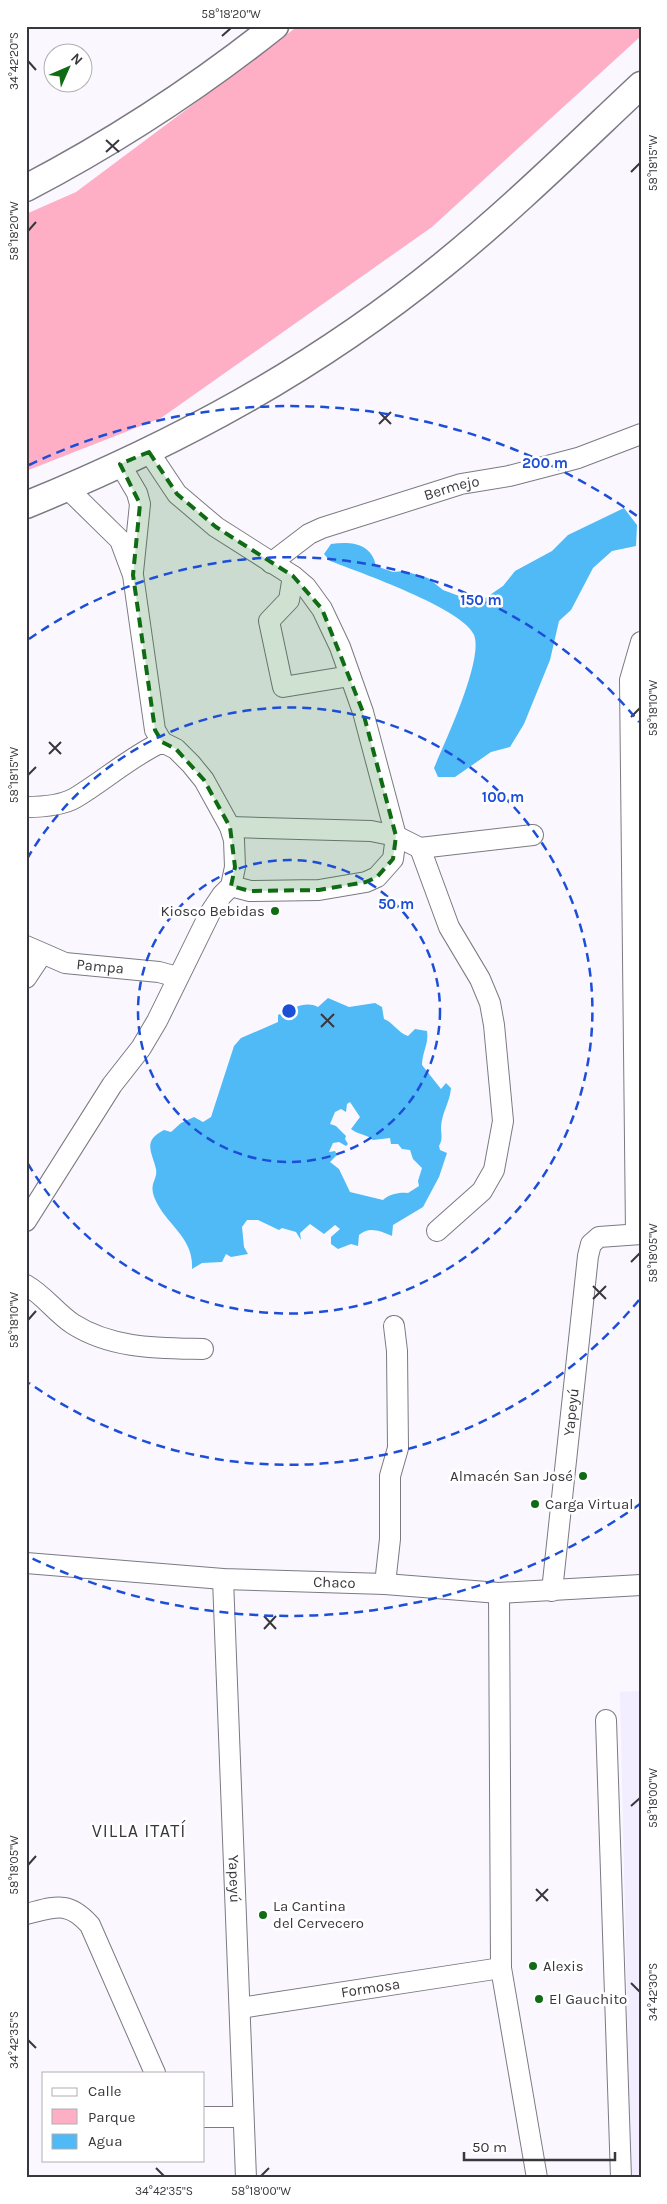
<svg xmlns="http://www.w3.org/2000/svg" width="667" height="2204" font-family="Karla,sans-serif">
<rect width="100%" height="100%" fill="#faf8fe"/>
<path fill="#f2edff" d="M641 1691V2178H631L620 1692Z"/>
<path fill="#feafc6" d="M298 26H641V36L432 227 161 418 26 471V214L76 192Z"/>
<path fill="#4fbaf5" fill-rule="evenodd" d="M624 508 637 525 636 546 612 551 593 568 571 610 559 621 550 660 524 724 510 747 491 752 455 777H438L434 768C445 742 484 659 474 635 464 609 359 572 330 561L324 554 331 544C350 541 372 543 376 566L393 572 404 571 428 578 443 590 478 603 503 586 515 571 552 551 568 535Z
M328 998 349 1007 375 1003 382 1007 384 1019C393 1022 398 1033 408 1036L415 1029 427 1031C429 1044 422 1052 422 1065L441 1089 446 1083 451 1088C450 1102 442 1112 441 1127 441 1134 443 1139 439 1146L440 1150 447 1153 439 1177 423 1207 393 1225 392 1236C380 1231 369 1226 359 1235L358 1246 351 1244 338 1249 331 1244V1237L340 1229 335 1225 324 1234 310 1224 300 1233 301 1240 296 1232 282 1228 279 1230 258 1220H247L242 1227 244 1247 248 1254 231 1257 226 1254 222 1262 202 1263 192 1269C194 1237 166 1225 155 1199 148 1183 158 1180 156 1169 152 1152 142 1141 164 1130L171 1132 181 1123 194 1117 203 1122 211 1117 234 1046 241 1038 278 1022V1015C290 1009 306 1000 318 1007ZM350 1102 360 1117 351 1129C359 1135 366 1134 373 1140L390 1138 391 1144H398L402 1149 410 1150 413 1159 422 1168 418 1181 419 1186 408 1193C400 1192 389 1194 383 1200L350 1192 339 1169 330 1162 337 1155 335 1151 329 1152 333 1143 339 1142 346 1146 348 1144 345 1139 346 1136 336 1126 330 1124 335 1112 341 1109 346 1112 347 1104Z"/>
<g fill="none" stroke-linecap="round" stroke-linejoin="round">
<g stroke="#7c7983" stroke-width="22">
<g id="minor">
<path d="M149 452 177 494 216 527 293 576 306 587 322 609 340 647 363 712 396 836 393 859 377 877 366 882 319 890 250 891 231 886"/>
<path d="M120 464 137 493 140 504 133 572"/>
<path d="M67 488 120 540 133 575 155 730 162 742"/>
<path id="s1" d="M271 563 309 534 322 528 461 484 509 476 578 458 641 434"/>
<path d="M293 576 289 600 269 621 283 687 350 676"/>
<path d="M26 807C42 807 61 806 75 798 105 780 130 757 162 742L176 749 191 764 204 780 230 827 234 840 235 867 231 886 222 895 210 913 157 1021 141 1048 112 1085 26 1221"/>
<path d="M230 827 371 831 396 836 420 848 533 835"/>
<path d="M420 848 449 927 480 979 490 1003 494 1025 503 1121 494 1170 482 1191 437 1231"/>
<path id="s2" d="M26 946 65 963 159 972 177 977"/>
<path d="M26 978 42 954"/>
<path d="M636 1234 630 680 641 642"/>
<path d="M26 1285C44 1295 56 1313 73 1324 112 1349 159 1348 203 1349"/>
<path id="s3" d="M26 1563 223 1579 385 1584 499 1593 641 1585"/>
<path id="s4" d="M223 1579 246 2178"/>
<path d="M385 1584 390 1539V1476L398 1448 397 1351 394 1326"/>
<path id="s5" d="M552 1591 588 1256 591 1244 599 1237 641 1234"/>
<path d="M499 1593 501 1968 537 2178"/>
<path d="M606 1720 621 2178"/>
<path d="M26 1914C55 1907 68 1900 90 1925L155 2073"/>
<path id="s6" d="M240 2008 501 1968"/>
<path d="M204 2117H243"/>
</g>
</g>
<g stroke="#7c7983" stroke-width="29">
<path id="major" d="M26 188C114 142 197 88 275 26
M26 505C178 443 315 369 443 265 512 209 576 146 641 85"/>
</g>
<use href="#minor" stroke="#fff" stroke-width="20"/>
<use href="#major" stroke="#fff" stroke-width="26"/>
</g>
<path fill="#0f6b14" fill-opacity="0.2" stroke="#0f6b14" stroke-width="4" stroke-dasharray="10 6" stroke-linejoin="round" d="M149 452 177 494 216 527 293 576 322 609 363 712 396 836 393 859 377 877 366 882 319 890 250 891 231 886 235 867 230 827 204 780 176 749 162 742 155 730 133 575 140 504 120 464Z"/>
<path fill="none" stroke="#39373c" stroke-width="2" d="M222 36 231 28M28 61 36 70M106 140 119 152M106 152 119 140M631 172 640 163M28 231 36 222M379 412 391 424M379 424 391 412M631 717 640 708M49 742 61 754M49 754 61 742M28 775 36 767M321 1014 334 1027M321 1027 334 1014M631 1262 640 1253M593 1286 606 1299M593 1299 606 1286M28 1320 36 1311M264 1616 276 1629M264 1629 276 1616M631 1806 640 1798M28 1865 36 1856M536 1889 548 1901M536 1901 548 1889M631 1983 640 1992M28 2040 36 2048M156 2168 164 2176M261 2176 269 2168"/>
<g fill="none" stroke="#1d4ed8" stroke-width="2.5" stroke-dasharray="9 6">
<circle cx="289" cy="1011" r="151"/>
<path d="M27 859A303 303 0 1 1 27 1162"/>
<path d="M639 1300A454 454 0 0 1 29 1383M29 639A454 454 0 0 1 639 722"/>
<path d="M640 1504A605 605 0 0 1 29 1557M29 465A605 605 0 0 1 640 518"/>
</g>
<g fill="#0f6b14" stroke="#fff" stroke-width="2">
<circle cx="275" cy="911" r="5"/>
<circle cx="583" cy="1476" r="5"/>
<circle cx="535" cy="1504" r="5"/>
<circle cx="263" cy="1915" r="5"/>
<circle cx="533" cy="1966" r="5"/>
<circle cx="539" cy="1999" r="5"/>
</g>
<g text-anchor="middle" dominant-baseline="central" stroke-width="5" stroke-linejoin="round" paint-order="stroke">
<g font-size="15" fill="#39373c" stroke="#fff">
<text stroke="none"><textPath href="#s1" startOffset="198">Bermejo</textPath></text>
<text stroke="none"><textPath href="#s2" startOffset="78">Pampa</textPath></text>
<text stroke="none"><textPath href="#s5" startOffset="180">Yapeyú</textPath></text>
<text stroke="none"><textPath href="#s3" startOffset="309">Chaco</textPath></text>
<text stroke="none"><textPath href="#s4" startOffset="300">Yapeyú</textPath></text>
<text stroke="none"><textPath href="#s6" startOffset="132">Formosa</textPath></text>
</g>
<g font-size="15" fill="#39373c" stroke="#fff" text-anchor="start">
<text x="265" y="911" text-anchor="end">Kiosco Bebidas</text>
<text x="573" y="1476" text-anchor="end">Almacén San José</text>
<text x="545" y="1504">Carga Virtual</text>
<text x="273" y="1906">La Cantina<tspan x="273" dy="17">del Cervecero</tspan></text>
<text x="543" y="1966">Alexis</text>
<text x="549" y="1999">El Gauchito</text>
</g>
<g font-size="18" letter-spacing="1" fill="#39373c" stroke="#fff">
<text x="139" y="1831">VILLA ITATÍ</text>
</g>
</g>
<circle cx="289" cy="1011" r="8" fill="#1d4ed8" stroke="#fff" stroke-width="2.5"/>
<g font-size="15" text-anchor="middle" font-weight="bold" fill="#1d4ed8" stroke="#fff" stroke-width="5" stroke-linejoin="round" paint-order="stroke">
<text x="545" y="468">200 m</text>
<text x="481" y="605">150 m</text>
<text x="503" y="802">100 m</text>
<text x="396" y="909">50 m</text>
</g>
<rect width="667" height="2204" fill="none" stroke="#ffffff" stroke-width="55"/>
<rect x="42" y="2072" width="162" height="90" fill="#ffffff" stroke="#b0afb1"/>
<rect x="52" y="2088" width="25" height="8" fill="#ffffff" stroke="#b0afb1"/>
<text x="88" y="2096" font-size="15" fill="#39373c">Calle</text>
<rect x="52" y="2109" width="25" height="15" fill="#feafc6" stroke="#b0afb1"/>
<text x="88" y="2122" font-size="15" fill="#39373c">Parque</text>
<rect x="52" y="2134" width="25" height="15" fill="#4fbaf5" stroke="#b0afb1"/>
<text x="88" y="2146" font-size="15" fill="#39373c">Agua</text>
<g transform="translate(68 68) rotate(45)"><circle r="24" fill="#ffffff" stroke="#b0afb1"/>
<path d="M0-4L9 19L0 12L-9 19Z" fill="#0f6b14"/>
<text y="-8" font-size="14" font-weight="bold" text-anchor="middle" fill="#39373c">N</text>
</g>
<path d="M464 2152v8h151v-8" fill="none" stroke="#39373c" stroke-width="2.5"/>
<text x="472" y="2152" font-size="15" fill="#39373c" stroke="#ffffff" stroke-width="4" paint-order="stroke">50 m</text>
<rect x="28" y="28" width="612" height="2148" fill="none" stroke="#39373c" stroke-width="2"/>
<g font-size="12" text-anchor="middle" fill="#39373c">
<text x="231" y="18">58°18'20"W</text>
<text transform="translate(14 61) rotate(-90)" y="4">34°42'20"S</text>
<text transform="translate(653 163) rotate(-90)" y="4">58°18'15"W</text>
<text transform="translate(14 231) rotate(-90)" y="4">58°18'20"W</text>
<text transform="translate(653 708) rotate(-90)" y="4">58°18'10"W</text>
<text transform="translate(14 775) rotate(-90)" y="4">58°18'15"W</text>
<text transform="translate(653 1253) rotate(-90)" y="4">58°18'05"W</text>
<text transform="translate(14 1320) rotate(-90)" y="4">58°18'10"W</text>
<text transform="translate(653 1798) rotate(-90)" y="4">58°18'00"W</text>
<text transform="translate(14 1865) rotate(-90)" y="4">58°18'05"W</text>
<text transform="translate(653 1992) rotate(-90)" y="4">34°42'30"S</text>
<text transform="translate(14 2040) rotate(-90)" y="4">34°42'35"S</text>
<text x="164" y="2195">34°42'35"S</text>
<text x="261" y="2195">58°18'00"W</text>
</g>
</svg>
